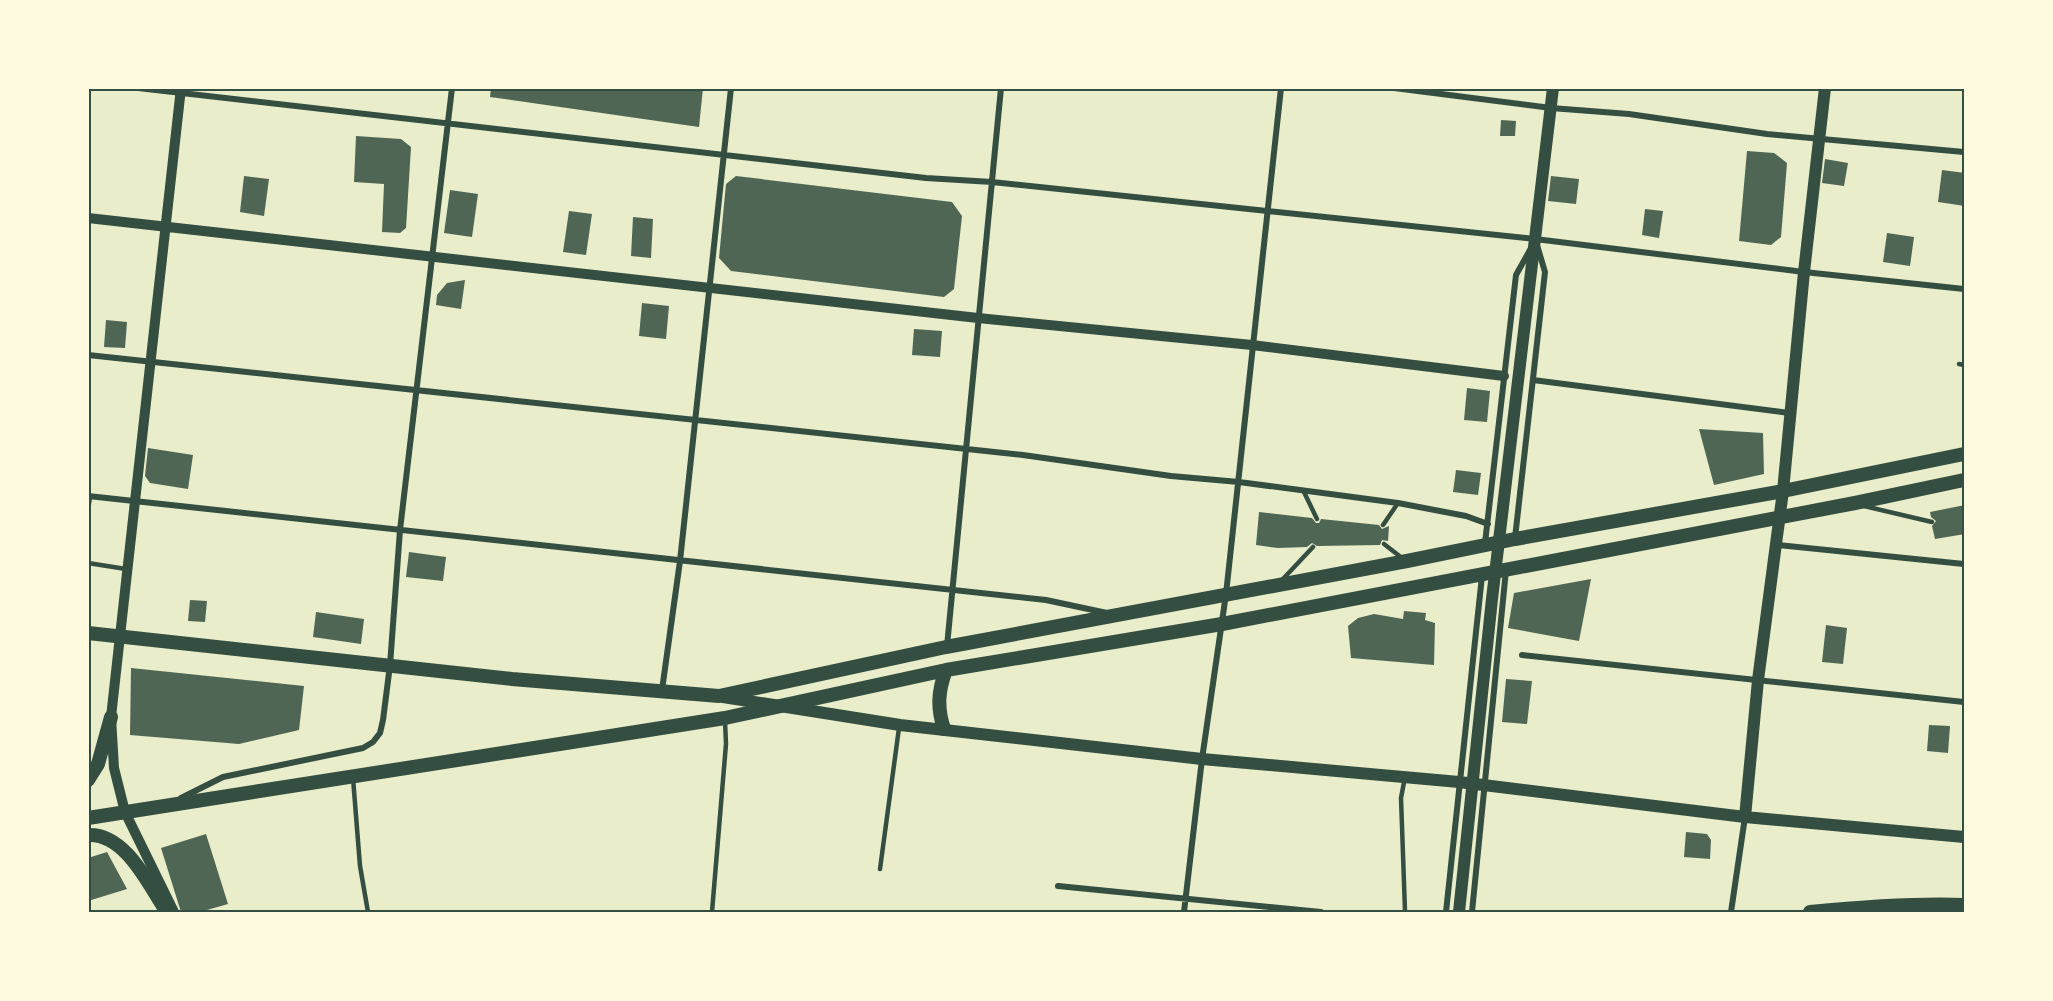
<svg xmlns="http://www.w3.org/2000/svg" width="2053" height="1001" font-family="Figtree,sans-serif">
<rect width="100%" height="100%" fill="#e9edc9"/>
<path fill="#4f6655" d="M491 88H703L699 127 490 97Z
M1501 120 1516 121 1515 136H1500Z
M356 136 401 139 411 147 406 228 400 233 382 232 384 184 354 182Z
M1747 151 1774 153 1787 163 1781 237 1771 245 1739 241Z
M1825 159 1848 163 1844 186 1822 183Z
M1942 170 1965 173V206L1938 202Z
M244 176 269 179 264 216 240 212Z
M736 176 952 202 962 216 954 289 944 297 731 271 719 258 726 184Z
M1551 176 1579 179 1576 204 1548 201Z
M450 190 478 194 472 237 444 233Z
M1645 209 1663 211 1659 238 1642 235Z
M569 211 592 214 586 255 563 252Z
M633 217 653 219 651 258 631 256Z
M1887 233 1914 237 1910 266 1883 262Z
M465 280 461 309 436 305 437 295 447 283Z
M642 303 669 306 666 339 639 336Z
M106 320 127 322 125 348 104 347Z
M914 329 942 331 940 357 912 355Z
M1467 388 1490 391 1487 422 1464 420Z
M1699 429 1763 433 1764 474 1714 485Z
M148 448 193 455 188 489 150 483 145 476Z
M1456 470 1481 473 1478 495 1453 492Z
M1965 505V534L1935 539 1932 526 1936 521 1931 517 1930 512Z
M1259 512 1312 518 1316 523H1319L1321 519 1379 525 1382 529 1389 526 1388 541 1382 540 1380 545 1317 546 1312 543 1307 547 1278 548 1256 545Z
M409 552 446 557 443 581 406 577Z
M1591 579 1579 641 1508 628 1514 593Z
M190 600 207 601 205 622 188 621Z
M1404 611 1426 613 1425 620 1435 623 1434 665 1351 658 1348 626 1358 618 1374 614 1403 619Z
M316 612 364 619 361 644 313 637Z
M1826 625 1847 628 1843 664 1822 662Z
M131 668 304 686 299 730 239 744 130 735Z
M1506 679 1532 681 1527 724 1502 722Z
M1929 725 1950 726 1948 753 1927 751Z
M1686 832 1707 834 1711 840 1710 859 1684 857Z
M206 834 228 904 200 912H181L161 848Z
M107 852 127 889 88 901V858Z"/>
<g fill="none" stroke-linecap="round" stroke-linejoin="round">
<path stroke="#344e41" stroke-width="4.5" d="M1959 364 1964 365
M1303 490 1317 519
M1864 506 1932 522
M88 510 90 497
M1383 525 1398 503
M1384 544 1402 558
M88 563 126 569
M1282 580 1313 547
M1405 777 1401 798 1405 911
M353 778 360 866 368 912
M880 869 899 728
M712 912 726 744 725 721"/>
<path stroke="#344e41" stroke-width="6" d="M138 88 926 178 992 182 1535 239 1804 272 1964 289
M1394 88 1551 108 1629 114 1767 134 1964 152
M88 355 1023 455 1171 476 1239 482 1398 503 1466 516 1488 524
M1533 380 1789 413
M88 496 1046 600 1107 613
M1515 538 1545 272 1537 245
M1485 543 1516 275 1530 250
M1777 545 1964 564
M947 646 1001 88
M1522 655 1964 702
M662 690 680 561 731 88
M181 798 223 777 363 748 373 742 380 733 383 720 390 665 400 530 452 88
M1058 886 1321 912
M1184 912 1202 759 1226 594 1281 88
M1446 912 1482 576
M1472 912 1506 570
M1731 912 1745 817"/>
<path stroke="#344e41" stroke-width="10" d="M88 218 978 318 1252 345 1504 376
M174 912 125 812 114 768 111 717 181 88"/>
<path stroke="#344e41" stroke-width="12" d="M723 697 900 725 1202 759 1459 782 1745 817 1964 837
M1745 817 1758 680 1783 491 1804 272 1825 88
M1459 912 1492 599 1553 88"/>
<path stroke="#344e41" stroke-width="14" d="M88 633 512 679 719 696 946 647 1407 561 1515 539 1783 491 1964 454
M944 729C937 708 938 691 946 670
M88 780 98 764 111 717
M88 818 725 718 946 670 1222 624 1855 503 1964 480
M88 835C126 833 149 886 167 912
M1810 912C1862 907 1913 903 1964 905"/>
</g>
<rect width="2053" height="1001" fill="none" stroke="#fefae0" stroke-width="180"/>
<rect x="90" y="90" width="1873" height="821" fill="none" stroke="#344e41" stroke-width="2"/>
</svg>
